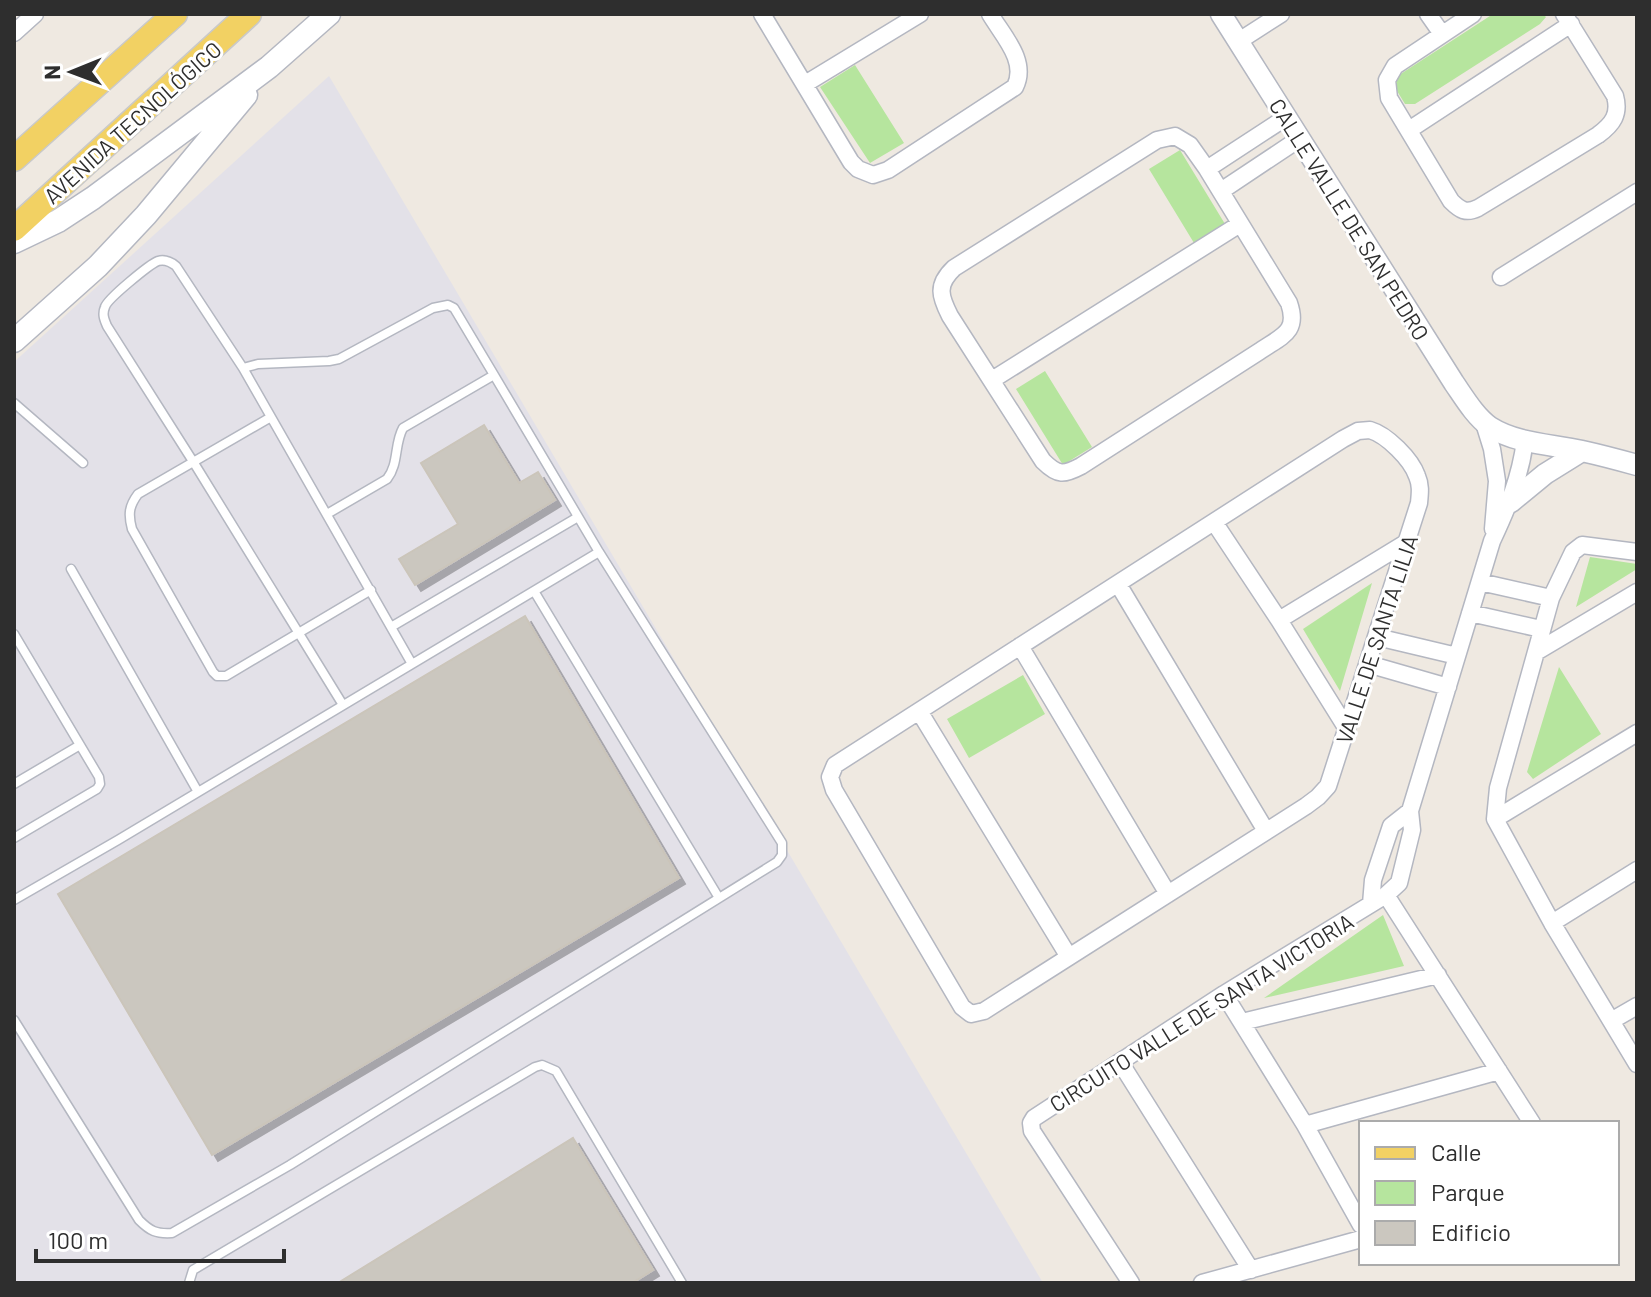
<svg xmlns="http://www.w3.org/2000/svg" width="1651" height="1297" font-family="Barlow,sans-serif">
<defs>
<filter id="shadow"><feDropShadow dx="6" dy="6" stdDeviation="0" flood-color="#0004"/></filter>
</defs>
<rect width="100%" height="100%" fill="#efe9e1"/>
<path fill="#e3e1e8" d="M329 76 1043 1283H14V362Z"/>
<path fill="#b6e59e" d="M1493 14H1543L1546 17 1540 24 1415 104H1405L1394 86 1396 77Z
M855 65 904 143 870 163 820 87Z
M1180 150 1225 224 1194 243 1149 169Z
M1045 371 1092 447 1063 465 1016 389Z
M1590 557 1637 564V569L1576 607Z
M1372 583 1340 691 1303 629Z
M1559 667 1601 734 1533 779 1527 772Z
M1023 675 1045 714 969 758 947 719Z
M1383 915 1404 966 1264 998Z"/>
<path fill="#cbc7bf" stroke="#cbc5ba" stroke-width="2" filter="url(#shadow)" d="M484 425 519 483 538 472 555 500 415 585 399 559 458 524 421 463Z
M525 616 679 878 212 1155 58 894Z
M573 1138 653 1270 632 1283H338Z"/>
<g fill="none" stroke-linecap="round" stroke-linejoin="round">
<g stroke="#b4b7c1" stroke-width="11">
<path id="service" d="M243 368 258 364 329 361 339 359 433 308 448 305 454 308 494 375
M14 403 83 463
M271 417 138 494C129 506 128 514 132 529L213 672 217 676H226L371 590
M71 569 198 792
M534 591 719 898
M391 627 578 517
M14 634 99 777 100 784 97 789 14 838
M343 705 194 463 107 326C104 319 102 314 105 307 107 299 150 264 158 261 165 259 171 262 176 266L243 368 412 664
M14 784 80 745
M14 900 118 840 599 552
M14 1020 139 1220C150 1231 156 1234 172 1233L290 1165 777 862 782 855V843L599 552 494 375 403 428C394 444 399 464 387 479L327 514
M189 1283 193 1270 535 1067 542 1065 556 1071 682 1283"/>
</g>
<g stroke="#b4b7c1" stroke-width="19">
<path id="minor" d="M762 14 851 162 858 169 873 175 888 170 1015 87C1028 61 1003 36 990 14
M1428 14 1442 34
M1473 14 1395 66 1387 80 1389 98 1451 201C1460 210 1466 214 1478 208L1598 135C1613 124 1620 114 1615 96L1564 14
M14 33 35 14
M1239 41 1281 14
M805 84 920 14
M1409 130 1571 24
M1175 136 1190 145 1207 169 1289 303C1299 332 1282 336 1260 351L1081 466C1064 475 1058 476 1043 461L950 316C940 296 936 285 954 268L1157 140Z
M1207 169 1285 118
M1221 191 1299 139
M1501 277 1637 192
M992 380 1240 224
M1483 420 1492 449 1497 481 1493 529
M1370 430C1387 435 1411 459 1417 476 1421 485 1420 493 1419 503L1328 786 1318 797 1306 806 984 1011 971 1014 962 1007 834 790 830 777 835 765 1343 439 1358 431Z
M1214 522 1279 620 1347 729
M1637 552 1582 545 1573 552 1551 598 1498 788 1495 819 1552 923 1637 1064
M1480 582 1551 598
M1118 584 1266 831
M1470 613 1541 629
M1279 620 1407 542
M1377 637 1457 656
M1020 646 1168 894
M1536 652 1637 592
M1368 664 1448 687
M919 711 1069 957
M1495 819 1637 733
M1386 895 1532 1123
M1371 904 1373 880 1391 826 1410 811
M1552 923 1637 870
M1224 994 1305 1125 1361 1225
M1611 1021 1637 1006
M1242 1022 1438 975
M1120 1062 1251 1270
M1305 1125 1499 1071
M1131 1283 1032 1131 1031 1123 1034 1118 1224 994 1386 895 1399 883 1412 830 1410 811 1492 541C1508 507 1520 478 1525 441
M1202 1283 1361 1239"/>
</g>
<g stroke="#b4b7c1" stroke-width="23">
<path id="tertiary" d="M1221 14 1454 383C1465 399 1475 416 1490 427 1517 444 1551 444 1582 451 1600 455 1619 460 1637 465
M1511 502 1545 474 1582 451"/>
</g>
<g stroke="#b4b7c1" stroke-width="25">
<path id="secondary" d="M14 242 58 221 93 198 269 67 329 14
M14 341 98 266 146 215 246 95"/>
</g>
<g stroke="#c9c9c9" stroke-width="27">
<path id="primary" d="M14 159 175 14
M14 229 249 14"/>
</g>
<use href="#service" stroke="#fff" stroke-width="8"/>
<use href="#minor" stroke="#fff" stroke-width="16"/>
<use href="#tertiary" stroke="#fff" stroke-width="20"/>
<use href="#secondary" stroke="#fff" stroke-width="22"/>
<use href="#primary" stroke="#f2d163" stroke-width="24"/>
</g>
<g text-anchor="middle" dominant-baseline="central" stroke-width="6" stroke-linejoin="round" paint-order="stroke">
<g font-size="22" fill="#2e2e2e" stroke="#fff">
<text transform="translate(132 122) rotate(-42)">AVENIDA TECNOLÓGICO</text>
<text transform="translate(1350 219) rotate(58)">CALLE VALLE DE SAN PEDRO</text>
<text transform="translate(1376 639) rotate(-72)">VALLE DE SANTA LILIA</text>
<text transform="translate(1201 1012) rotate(-32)">CIRCUITO VALLE DE SANTA VICTORIA</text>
</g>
</g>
<rect width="1651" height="1297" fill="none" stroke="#2e2e2e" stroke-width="32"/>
<rect x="1359" y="1121" width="260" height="144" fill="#ffffff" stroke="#ababab" stroke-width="2"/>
<rect x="1375" y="1147" width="40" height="12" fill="#f2d163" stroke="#ababab" stroke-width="2"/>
<text x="1431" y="1161" font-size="24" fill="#2e2e2e">Calle</text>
<rect x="1375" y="1181" width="40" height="24" fill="#b6e59e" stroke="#ababab" stroke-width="2"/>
<text x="1431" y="1201" font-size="24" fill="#2e2e2e">Parque</text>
<rect x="1375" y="1221" width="40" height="24" fill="#cbc7bf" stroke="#ababab" stroke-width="2"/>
<text x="1431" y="1241" font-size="24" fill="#2e2e2e">Edificio</text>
<g transform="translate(72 72) rotate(269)" stroke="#ffffff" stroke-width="6" paint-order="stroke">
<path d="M0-6L14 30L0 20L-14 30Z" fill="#2e2e2e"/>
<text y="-12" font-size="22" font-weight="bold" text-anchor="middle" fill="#2e2e2e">N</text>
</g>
<path d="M36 1249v12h248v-12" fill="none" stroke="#2e2e2e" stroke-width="4"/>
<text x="48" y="1249" font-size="24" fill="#2e2e2e" stroke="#ffffff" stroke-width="6" paint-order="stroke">100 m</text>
</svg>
